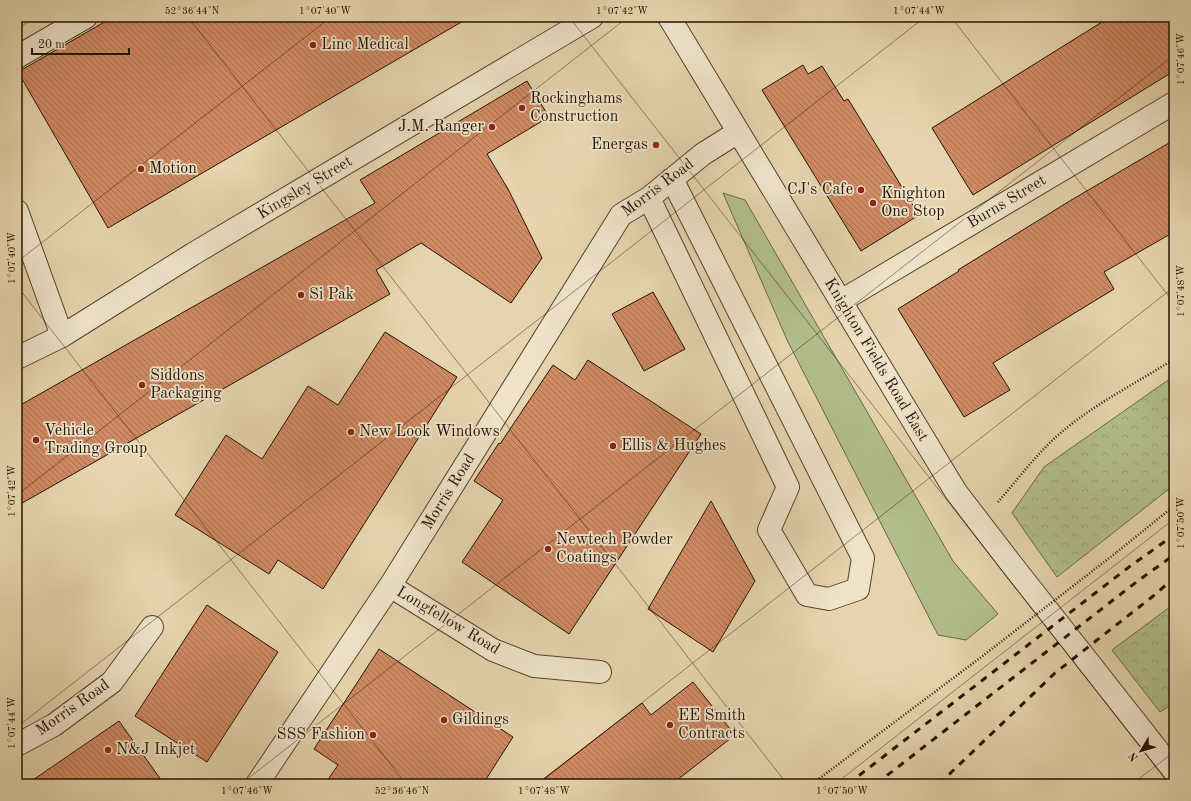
<svg xmlns="http://www.w3.org/2000/svg" width="1191" height="801" font-family="'Old Standard TT',serif">
<defs>
<pattern id="forest-crowns" width="20" height="18" patternUnits="userSpaceOnUse"><rect width="20" height="18" fill="#b2bd8c"/><path d="M2 6a3 3 0 1 1 6 0M12 15a3 3 0 1 1 6 0" fill="none" stroke="#99a277"/></pattern>
<pattern id="building-back-hatch" width="6" height="6" patternUnits="userSpaceOnUse"><rect width="6" height="6" fill="#d08a64"/><path d="M-1 5l2 2M0 0l6 6M5-1l2 2" fill="none" stroke="#a97050"/></pattern>
</defs>
<rect width="100%" height="100%" fill="#e5d4ad"/>
<filter id="stains"><feTurbulence type="fractalNoise" baseFrequency=".005" numOctaves="4"/><feColorMatrix values="0 0 0 0 .2 0 0 0 0 .09 0 0 0 0 .02 0 0 0 .5 -.17"/></filter>
<radialGradient id="worn" r=".72"><stop offset=".6" stop-color="#630" stop-opacity="0"/><stop offset="1" stop-color="#630" stop-opacity=".3"/></radialGradient>
<path fill="#b2bd8c" stroke="#6b6846" d="M723 193 745 200 953 561 998 614 966 640 938 635 788 342Z"/>
<path fill="url(#forest-crowns)" stroke="#6b6846" d="M1174 376V485L1057 577 1012 513 1044 467Z
M1174 604V703L1160 712 1112 650Z"/>
<path fill="url(#building-back-hatch)" stroke="#241300" d="M113 17H470L108 228 18 72Z
M1110 17H1174V71L973 195 932 128Z
M803 65 808 74 822 66 844 101 848 99 919 215 861 251 762 90Z
M527 81 549 117 487 154 508 189 542 258 511 303 421 243 376 270 390 294 17 506V407L375 203 360 180Z
M1174 140V232L1104 272 1114 289 993 363 1010 390 964 417 898 309 959 271 958 270 1073 199Z
M653 292 685 349 644 371 612 314Z
M385 332 457 377 323 589 278 560 269 574 175 515 226 435 262 459 308 386 338 405Z
M588 360 701 434 569 634 462 562 503 500 474 481 499 443 500 444 553 365 575 380Z
M711 501 755 581 713 652 648 609Z
M207 605 278 652 207 762 135 716Z
M379 649 513 737 483 784H325L338 765 314 749Z
M693 682 735 735 672 784H537L642 703 651 715Z
M119 721 164 784H27Z"/>
<g fill="none" stroke-linecap="round" stroke-linejoin="round">
<g stroke="#54432b" stroke-width="24">
<path id="minor" d="M669 17 956 492 1009 561 1174 771
M17 57 86 17
M649 198 788 487 769 530 807 595 829 599 858 589 863 558 672 179
M17 211 62 336
M841 301 1174 103
M17 358 62 336 193 254 592 17
M390 586 493 650 534 666 600 672
M17 745 54 725 112 682 152 627
M257 784 390 586 621 215 649 198 703 154 738 132"/>
</g>
<path stroke="#241300" stroke-width="2.5" stroke-dasharray="1 2" stroke-linecap="butt" d="M998 502C1017 480 1036 455 1057 436 1092 405 1135 384 1174 359
M1117 552 1174 506
M812 784 980 658"/>
<use href="#minor" stroke="#eee3ca" stroke-width="22"/>
<path stroke="#241300" stroke-width="3" stroke-dasharray="7 7" stroke-linecap="butt" d="M848 784 1129 567 1174 535
M876 784 1139 580 1174 555
M939 784 1055 673 1152 597 1174 578"/>
<path stroke="#241300" stroke-width="2.5" stroke-dasharray="1 2" stroke-linecap="butt" d="M980 658 1117 552"/>
</g>
<path fill="none" stroke="#241300" stroke-width="1" stroke-opacity="0.45" d="M188 17 787 784M569 17 1169 784M951 17 1174 303M17 30 34 17M17 262 331 17M17 286 406 784M17 495 628 17M17 727 925 17M17 775 24 784M241 784 1174 55M538 784 1174 287M835 784 1174 519M1132 784 1174 752"/>
<g fill="#8f2418" stroke="#eee3ca" stroke-width="1.5">
<circle cx="313" cy="45" r="4"/>
<circle cx="522" cy="108" r="4"/>
<circle cx="492" cy="127" r="4"/>
<circle cx="656" cy="145" r="4"/>
<circle cx="141" cy="169" r="4"/>
<circle cx="861" cy="190" r="4"/>
<circle cx="873" cy="203" r="4"/>
<circle cx="301" cy="295" r="4"/>
<circle cx="142" cy="385" r="4"/>
<circle cx="351" cy="432" r="4"/>
<circle cx="36" cy="440" r="4"/>
<circle cx="613" cy="446" r="4"/>
<circle cx="548" cy="549" r="4"/>
<circle cx="444" cy="720" r="4"/>
<circle cx="670" cy="725" r="4"/>
<circle cx="373" cy="735" r="4"/>
<circle cx="108" cy="750" r="4"/>
</g>
<g text-anchor="middle" dominant-baseline="central" stroke-width="3.5" stroke-linejoin="round" paint-order="stroke">
<g font-size="16" fill="#241300" stroke="#eee3ca" text-anchor="start">
<text x="321" y="45">Linc Medical</text>
<text x="530" y="99">Rockinghams<tspan x="530" dy="18">Construction</tspan></text>
<text x="484" y="127" text-anchor="end">J.M. Ranger</text>
<text x="648" y="145" text-anchor="end">Energas</text>
<text x="149" y="169">Motion</text>
<text x="853" y="190" text-anchor="end">CJ's Cafe</text>
<text x="881" y="194">Knighton<tspan x="881" dy="18">One Stop</tspan></text>
<text x="309" y="295">Si Pak</text>
<text x="150" y="376">Siddons<tspan x="150" dy="18">Packaging</tspan></text>
<text x="44" y="431">Vehicle<tspan x="44" dy="18">Trading Group</tspan></text>
<text x="359" y="432">New Look Windows</text>
<text x="621" y="446">Ellis &amp; Hughes</text>
<text x="556" y="540">Newtech Powder<tspan x="556" dy="18">Coatings</tspan></text>
<text x="678" y="716">EE Smith<tspan x="678" dy="18">Contracts</tspan></text>
<text x="452" y="720">Gildings</text>
<text x="365" y="735" text-anchor="end">SSS Fashion</text>
<text x="116" y="750">N&amp;J Inkjet</text>
</g>
<g font-size="16" fill="#241300" stroke="#eee3ca">
<text transform="translate(305 188) rotate(-31)">Kingsley Street</text>
<text transform="translate(658 188) rotate(-37)">Morris Road</text>
<text transform="translate(1007 202) rotate(-31)">Burns Street</text>
<text transform="translate(876 360) rotate(59)">Knighton Fields Road East</text>
<text transform="translate(449 492) rotate(-58)">Morris Road</text>
<text transform="translate(448 621) rotate(31)">Longfellow Road</text>
<text transform="translate(73 708) rotate(-35)">Morris Road</text>
</g>
</g>
<rect width="1191" height="801" fill="none" stroke="#e5d4ad" stroke-width="44"/>
<g transform="translate(1141 751) rotate(232)" stroke="#eee3ca" stroke-width="3" paint-order="stroke">
<path d="M0-3L7 15L0 10L-7 15Z" fill="#241300"/>
<text y="-6" font-size="11" font-weight="bold" text-anchor="middle" fill="#241300">N</text>
</g>
<path d="M32 48v6h97v-6" fill="none" stroke="#241300" stroke-width="2"/>
<text x="38" y="48" font-size="12" fill="#241300" stroke="#eee3ca" stroke-width="3" paint-order="stroke">20 m</text>
<rect x="22" y="22" width="1147" height="757" fill="none" stroke="#241300" stroke-width="1.5"/>
<g font-size="10" text-anchor="middle" fill="#241300">
<text x="192" y="14">52°36'44"N</text>
<text x="325" y="14">1°07'40"W</text>
<text x="622" y="14">1°07'42"W</text>
<text x="919" y="14">1°07'44"W</text>
<text transform="translate(1180 59) rotate(-90)" y="4">1°07'46"W</text>
<text transform="translate(11 258) rotate(-90)" y="4">1°07'40"W</text>
<text transform="translate(1180 291) rotate(-90)" y="4">1°07'48"W</text>
<text transform="translate(11 491) rotate(-90)" y="4">1°07'42"W</text>
<text transform="translate(1180 523) rotate(-90)" y="4">1°07'50"W</text>
<text transform="translate(11 723) rotate(-90)" y="4">1°07'44"W</text>
<text x="247" y="794">1°07'46"W</text>
<text x="402" y="794">52°36'46"N</text>
<text x="544" y="794">1°07'48"W</text>
<text x="842" y="794">1°07'50"W</text>
</g>
<rect width="100%" height="100%" filter="url(#stains)"/>
<rect width="100%" height="100%" fill="url(#worn)"/>
</svg>
